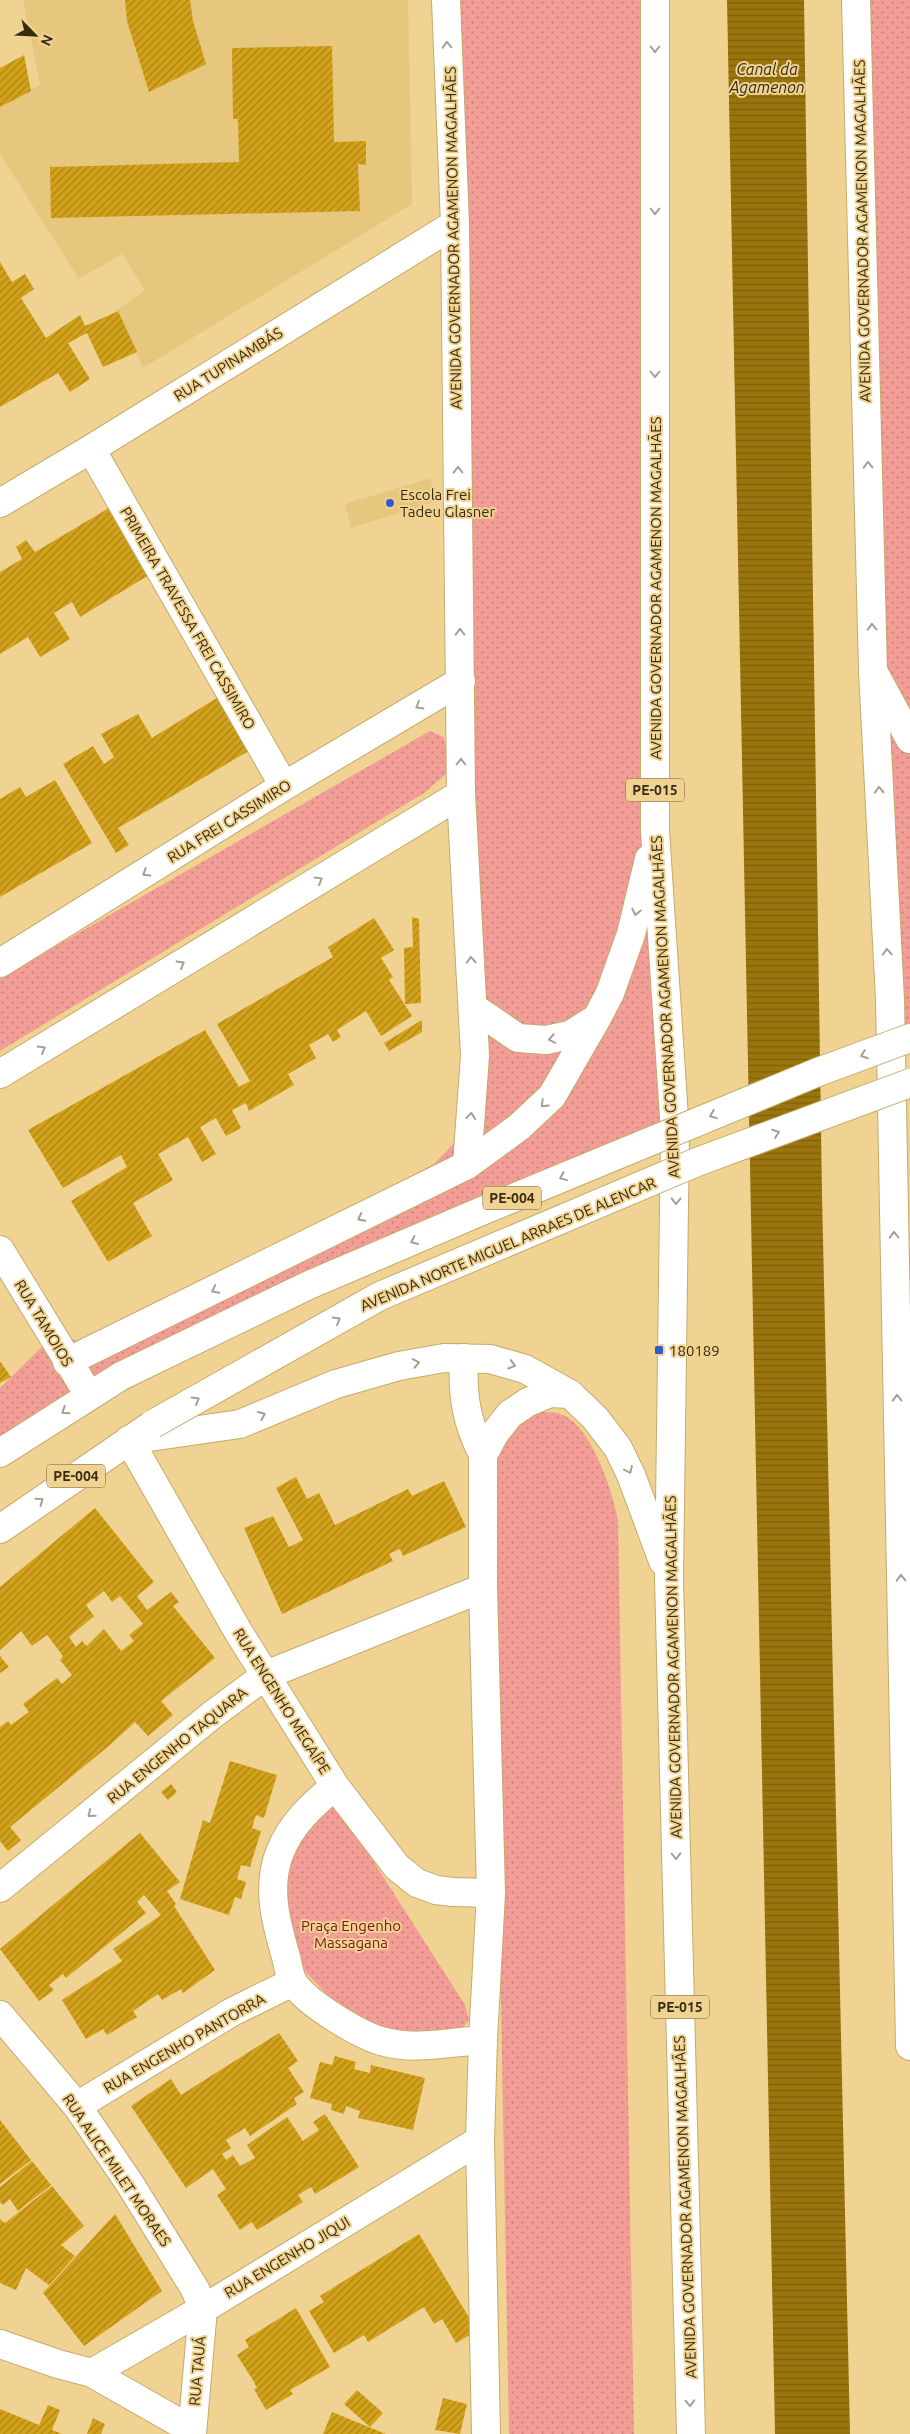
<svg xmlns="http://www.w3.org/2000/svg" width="910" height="2434" font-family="Ubuntu,sans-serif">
<defs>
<pattern id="park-dots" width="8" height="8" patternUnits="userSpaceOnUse" patternTransform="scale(1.25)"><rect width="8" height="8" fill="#f29e96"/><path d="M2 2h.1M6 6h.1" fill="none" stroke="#c58179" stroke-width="1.8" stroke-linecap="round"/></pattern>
<pattern id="water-rules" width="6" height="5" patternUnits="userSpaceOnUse" patternTransform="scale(1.25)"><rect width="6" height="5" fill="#9a750d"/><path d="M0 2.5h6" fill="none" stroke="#7e600b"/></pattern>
<pattern id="building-hatch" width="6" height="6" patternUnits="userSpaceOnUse" patternTransform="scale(1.25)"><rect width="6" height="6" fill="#d2a21a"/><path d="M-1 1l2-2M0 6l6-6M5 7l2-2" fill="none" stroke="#ab8416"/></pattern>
</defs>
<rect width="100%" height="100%" fill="#f0d392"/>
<path fill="#e7c67e" d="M23 0H408L412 204 143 368 117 310 145 290 122 254 79 279 0 154V106L40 85Z
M431 478 434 502 351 528 345 504Z"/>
<path fill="url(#park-dots)" d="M446 0H655V831L675 1132 398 1248 0 1453V1388L58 1331C80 1350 99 1338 123 1329L434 1164 456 1141 463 1111Z
M856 0H910V1028L891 1037Z
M430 731 444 737 447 755 446 774 424 793 0 1051V978Z
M540 1412C548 1412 556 1412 563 1415 591 1426 614 1494 618 1521L634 2434H509L498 1840 495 1449 517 1420Z
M333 1798 465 2005 469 2020 460 2030 405 2038 343 2012 301 1967 273 1887 284 1851Z"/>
<path fill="url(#water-rules)" d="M727 0H804L822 1194 850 2434H775Z"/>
<path fill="url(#building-hatch)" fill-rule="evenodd" d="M125 0H190L193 21 206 64 149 92 127 21Z
M332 46 334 142 366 141V165L358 164 360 211 51 218 50 167 239 162 238 119H233L232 48Z
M24 55 31 91 0 107V68Z
M0 262 12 282 25 274 34 289 21 298 46 338 80 315 85 326 118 311 137 352 103 367 87 333 68 343 90 379 70 392 58 373 0 407Z
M109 508 149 575 80 617 72 602 54 613 70 639 40 657 28 637 0 654V572L22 559 16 547 26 540 35 552Z
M220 696 252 749 118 828 129 845 116 853 63 764 93 746 104 764 114 757 101 734 138 714 152 738Z
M55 780 92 843 0 897V799L20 787 26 797Z
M412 917 419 919 421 1003 405 1004 404 948 413 947Z
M374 918 394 950 381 958 393 977 389 980 412 1016 381 1036 366 1011 337 1030 341 1037 333 1042 328 1034 309 1045 316 1058 288 1074 294 1085 249 1111 246 1103 232 1110 241 1128 226 1136 216 1118 200 1127 216 1154 202 1162 188 1137 158 1154 173 1180 133 1203 152 1236 108 1262 71 1201 127 1167 121 1155 63 1188 28 1130 205 1030 239 1087 250 1081 217 1024 333 957 328 947Z
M422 1020V1032L389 1051 384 1043Z
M0 1361 11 1377 0 1383Z
M296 1477 307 1499 319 1493 335 1525 408 1489 412 1496 444 1481 466 1527 403 1556 400 1549 389 1554 393 1561 282 1614 244 1528 273 1516 289 1547 303 1540 276 1488Z
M95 1508 154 1582 137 1596 147 1610 171 1592 179 1602 173 1606 215 1658 161 1701 173 1715 148 1736 135 1722 110 1745 10 1827 21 1840 8 1851 0 1841V1727L8 1721 11 1725 29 1712 23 1704 57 1678 62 1684 72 1675 60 1660 63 1656 47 1635 32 1646 21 1631 0 1650V1587ZM104 1591 112 1602 120 1596 143 1624 129 1635 134 1641 121 1651 104 1629 87 1646 82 1641 76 1647 69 1637 94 1616 86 1605Z
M0 1656 9 1667 0 1673Z
M230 1761 277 1775 264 1818 256 1815 252 1828 261 1831 250 1867 241 1865 237 1879 246 1882 241 1899 235 1897 229 1915 180 1899 203 1820 210 1823Z
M171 1784 177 1792 168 1800 161 1792Z
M140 1833 180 1882 167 1891 176 1904 174 1906 215 1970 183 1993 181 1989 162 2000 158 1994 133 2011 137 2017 107 2035 103 2029 86 2039 62 2000 122 1961 113 1949 161 1915 144 1895 137 1902 146 1913 66 1978 63 1974 49 1985 54 1990 39 2001 0 1949Z
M279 2033 298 2061 288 2068 304 2092 294 2098 297 2104 250 2136 245 2128 226 2140 231 2148 222 2154 226 2160 233 2155 240 2166 255 2158 247 2145 287 2117 303 2141 319 2130 313 2122 325 2114 359 2167 315 2194 311 2187 298 2195 303 2202 257 2230 252 2222 240 2230 217 2195 226 2189 213 2169 186 2188 131 2106 171 2079 181 2095Z
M335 2056 356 2062 354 2069 370 2073 371 2065 425 2078 413 2130 358 2118 360 2111 346 2106 344 2114 331 2110 332 2104 310 2098 320 2062 332 2065Z
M0 2120 31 2160 0 2184Z
M32 2161 51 2185 18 2211 10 2199 3 2205 0 2202V2187Z
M52 2186 84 2226 61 2245 75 2256 49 2285 26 2268 16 2290 0 2283V2219L5 2223Z
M115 2214 162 2291 84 2346 43 2293Z
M419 2234 477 2331 456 2343 442 2319 434 2324 424 2307 368 2342 364 2335 334 2353 309 2311 324 2302 320 2296Z
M296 2308 330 2367 290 2390 293 2394 266 2410 254 2389 257 2388 254 2382 237 2355 249 2347 245 2340Z
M357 2390 383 2413 370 2427 344 2404Z
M443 2398 467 2404 460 2434 435 2430Z
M48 2405 60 2410 52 2430 62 2434H0V2409L39 2425Z
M332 2412 386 2434H323Z
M93 2418 105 2424 101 2434H87Z"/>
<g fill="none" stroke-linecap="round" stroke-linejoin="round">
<g stroke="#c6aa6a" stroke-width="30">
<path id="minor" d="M446 0 455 224 461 794 475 1056 467 1165
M91 449 284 786
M0 503 91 449 455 224
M873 671 910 739
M0 963 284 786 461 681
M0 1074 461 794
M0 1250 89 1395
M464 1358C462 1395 466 1421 483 1455
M129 1440 239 1633 335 1786 397 1867 417 1883 436 1890 453 1892 491 1893
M335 1786C312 1805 291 1824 280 1852 266 1887 276 1923 286 1957 288 1964 289 1975 293 1982 306 2003 358 2034 381 2041 416 2051 448 2042 483 2040
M0 1888 212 1715 266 1675 483 1588
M0 2015 77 2106 130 2184 195 2289 203 2309 192 2434
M77 2106 232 2012 293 1982
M0 2344 58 2364 92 2373 192 2430
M92 2373 203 2309 480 2140
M486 2434 480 2140 483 2040 491 1893 483 1588V1455L495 1433 510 1414 528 1402 550 1393 570 1394"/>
</g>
<g stroke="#c6aa6a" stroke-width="30">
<path id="primary" d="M0 1453 121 1376
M0 1529 149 1427"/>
</g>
<g stroke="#c6aa6a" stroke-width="30">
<path id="trunk" d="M655 0V831L675 1132 669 1579 691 2434
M856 0 873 671 890 1000 910 2046
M474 1008 518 1038 546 1040 570 1035 597 1018 610 993 631 934 649 859
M67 1362 467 1165 519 1127 552 1096 597 1018
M129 1440 240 1424 336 1384 399 1366 444 1358 490 1359 525 1369 570 1394 595 1418 618 1448 631 1475 663 1561"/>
</g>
<use href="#minor" stroke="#fff" stroke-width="28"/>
<use href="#primary" stroke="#fff" stroke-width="28"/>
<use href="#trunk" stroke="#fff" stroke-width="28"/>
<g stroke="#c6aa6a" stroke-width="30" stroke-linecap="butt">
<path id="primary-bridge" d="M121 1376 309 1285 477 1213 818 1072 910 1038
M153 1424 380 1296 697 1162 910 1083"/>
</g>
<use href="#primary-bridge" stroke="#fff" stroke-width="28"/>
</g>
<defs><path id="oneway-chevron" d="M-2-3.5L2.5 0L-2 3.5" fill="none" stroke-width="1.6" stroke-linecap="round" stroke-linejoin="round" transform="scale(1.25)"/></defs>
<g stroke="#a5a094">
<use href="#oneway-chevron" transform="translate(447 45) rotate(-92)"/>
<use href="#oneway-chevron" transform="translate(655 49) rotate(90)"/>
<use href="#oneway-chevron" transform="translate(655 211) rotate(90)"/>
<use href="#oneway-chevron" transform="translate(655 374) rotate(90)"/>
<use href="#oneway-chevron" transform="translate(868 465) rotate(-91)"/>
<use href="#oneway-chevron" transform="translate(458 470) rotate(-91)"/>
<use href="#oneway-chevron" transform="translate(872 627) rotate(-91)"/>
<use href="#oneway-chevron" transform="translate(460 632) rotate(-91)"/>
<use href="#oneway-chevron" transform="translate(419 706) rotate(149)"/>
<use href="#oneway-chevron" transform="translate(461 762) rotate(-90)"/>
<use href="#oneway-chevron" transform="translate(879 790) rotate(-93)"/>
<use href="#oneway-chevron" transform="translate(146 873) rotate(148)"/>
<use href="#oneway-chevron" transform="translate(319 880) rotate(-31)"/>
<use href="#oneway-chevron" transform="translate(636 912) rotate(103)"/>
<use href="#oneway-chevron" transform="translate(887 952) rotate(-93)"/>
<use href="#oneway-chevron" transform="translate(471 960) rotate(-93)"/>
<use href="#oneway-chevron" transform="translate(181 964) rotate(-31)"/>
<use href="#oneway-chevron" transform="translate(552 1039) rotate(169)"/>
<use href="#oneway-chevron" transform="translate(42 1049) rotate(-31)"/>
<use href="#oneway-chevron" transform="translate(864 1055) rotate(160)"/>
<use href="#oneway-chevron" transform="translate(544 1104) rotate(136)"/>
<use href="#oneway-chevron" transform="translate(713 1115) rotate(158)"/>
<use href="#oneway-chevron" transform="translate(471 1116) rotate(-85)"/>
<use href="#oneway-chevron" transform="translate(776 1133) rotate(-20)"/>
<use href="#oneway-chevron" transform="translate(563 1177) rotate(158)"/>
<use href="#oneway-chevron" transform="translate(676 1201) rotate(91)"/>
<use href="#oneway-chevron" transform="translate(361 1218) rotate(153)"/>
<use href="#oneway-chevron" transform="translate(894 1235) rotate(-91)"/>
<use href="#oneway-chevron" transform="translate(414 1241) rotate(156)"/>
<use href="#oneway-chevron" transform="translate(215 1290) rotate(153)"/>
<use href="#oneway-chevron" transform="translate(337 1320) rotate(-30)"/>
<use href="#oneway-chevron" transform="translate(416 1363) rotate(-11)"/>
<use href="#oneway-chevron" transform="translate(512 1365) rotate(17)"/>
<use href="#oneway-chevron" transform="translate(897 1398) rotate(-91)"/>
<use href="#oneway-chevron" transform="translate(196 1400) rotate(-30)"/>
<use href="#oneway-chevron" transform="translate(65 1411) rotate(147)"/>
<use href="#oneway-chevron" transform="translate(262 1415) rotate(-23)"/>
<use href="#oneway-chevron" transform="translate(629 1470) rotate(65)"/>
<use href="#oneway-chevron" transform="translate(40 1501) rotate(-35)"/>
<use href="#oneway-chevron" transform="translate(901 1578) rotate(-91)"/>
<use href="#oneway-chevron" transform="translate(91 1814) rotate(141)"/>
<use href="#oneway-chevron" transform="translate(676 1856) rotate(88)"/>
<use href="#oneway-chevron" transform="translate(690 2403) rotate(88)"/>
</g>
<g fill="#3259c9" stroke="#f0d392" stroke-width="2">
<circle cx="390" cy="503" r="5"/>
<rect x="654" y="1345" width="10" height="10" rx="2.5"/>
</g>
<g text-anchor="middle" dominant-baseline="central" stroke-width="4" stroke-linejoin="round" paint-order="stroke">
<g fill="#f0d392" stroke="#6e5d38" stroke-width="1">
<rect x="626" y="778.5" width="58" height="23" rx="4"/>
<rect x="483" y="1186.5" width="58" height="23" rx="4"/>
<rect x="47" y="1464.5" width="58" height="23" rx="4"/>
<rect x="651" y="1995.5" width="58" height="23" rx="4"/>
</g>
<g font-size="14" font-weight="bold" fill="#372b11">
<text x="655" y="790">PE-015</text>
<text x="512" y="1198">PE-004</text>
<text x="76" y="1476">PE-004</text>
<text x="680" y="2007">PE-015</text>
</g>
<g font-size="15" fill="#372b11" stroke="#f0d392">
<text transform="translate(862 231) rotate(-91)">AVENIDA GOVERNADOR AGAMENON MAGALHÃES</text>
<text transform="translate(453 238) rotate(-91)">AVENIDA GOVERNADOR AGAMENON MAGALHÃES</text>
<text transform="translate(228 364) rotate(-32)">RUA TUPINAMBÁS</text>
<text transform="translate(655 588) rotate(-90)">AVENIDA GOVERNADOR AGAMENON MAGALHÃES</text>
<text transform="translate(188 618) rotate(60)">PRIMEIRA TRAVESSA FREI CASSIMIRO</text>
<text transform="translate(229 821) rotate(-32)">RUA FREI CASSIMIRO</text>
<text transform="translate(665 1007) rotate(-93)">AVENIDA GOVERNADOR AGAMENON MAGALHÃES</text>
<text transform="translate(508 1244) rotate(-23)">AVENIDA NORTE MIGUEL ARRAES DE ALENCAR</text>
<text transform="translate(44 1323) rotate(59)">RUA TAMOIOS</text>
<text transform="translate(673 1667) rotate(-91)">AVENIDA GOVERNADOR AGAMENON MAGALHÃES</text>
<text transform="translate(282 1701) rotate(58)">RUA ENGENHO MEGAÍPE</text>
<text transform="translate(177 1745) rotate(-39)">RUA ENGENHO TAQUARA</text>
<text transform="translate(184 2043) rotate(-30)">RUA ENGENHO PANTORRA</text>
<text transform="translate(117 2170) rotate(56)">RUA ALICE MILET MORAES</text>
<text transform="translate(685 2207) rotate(-92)">AVENIDA GOVERNADOR AGAMENON MAGALHÃES</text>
<text transform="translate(287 2257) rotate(-31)">RUA ENGENHO JIQUI</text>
<text transform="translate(197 2371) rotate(-85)">RUA TAUÁ</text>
</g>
<g font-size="15" fill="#372b11" stroke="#f0d392" text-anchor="start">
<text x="400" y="494">Escola Frei<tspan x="400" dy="17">Tadeu Glasner</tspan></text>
<text x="669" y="1350">180189</text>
</g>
<g font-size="15" fill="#7e1417" stroke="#f0d392">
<text x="351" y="1925">Praça Engenho<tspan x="351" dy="17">Massagana</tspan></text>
</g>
<g font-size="16" font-style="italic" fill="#332a17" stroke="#f0d392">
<text x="767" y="69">Canal da<tspan x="767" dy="18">Agamenon</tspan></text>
</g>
</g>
<g transform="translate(35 35) rotate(114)" stroke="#f0d392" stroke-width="4" paint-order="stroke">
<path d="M0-4L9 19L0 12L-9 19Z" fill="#372b11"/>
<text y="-8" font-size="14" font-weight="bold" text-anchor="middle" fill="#372b11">N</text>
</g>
</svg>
